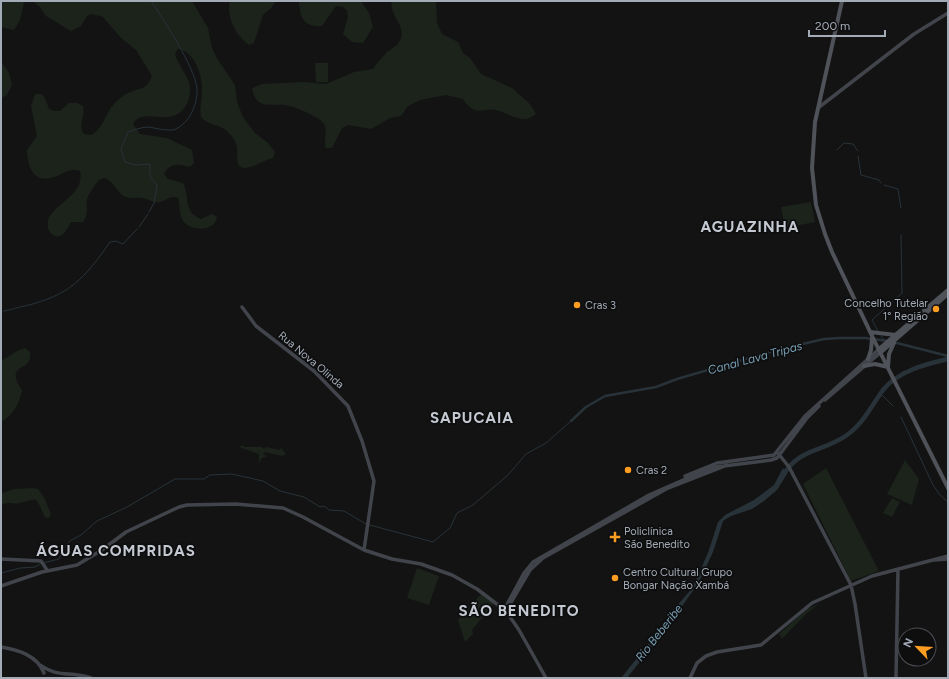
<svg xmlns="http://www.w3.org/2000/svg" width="949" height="679" font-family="Figtree,sans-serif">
<rect width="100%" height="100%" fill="#131314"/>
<path fill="#1b231b" d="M1 1H28L24 3 20 20 14 30 1 27Z
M32 1H192L208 28 212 48 218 60 235 85 237 102 243 117 254 132 268 143 275 152 273 158C265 160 258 165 250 167 234 172 238 157 237 147 236 141 232 136 227 131 220 124 208 126 201 117 199 108 202 101 202 92 203 77 195 51 178 49L175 54C178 64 185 72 189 82 191 89 190 97 187 104 172 131 144 105 133 124L140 134 167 138 192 150 194 163 190 167C180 164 170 162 164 174L168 179 183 183C190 197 183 212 201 219L212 214 217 217C215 231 193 232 184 222 179 216 180 205 178 198 169 195 168 200 160 202 154 203 148 199 142 198 136 197 131 199 126 197 117 194 116 183 105 178L99 180C95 185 89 193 87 199 86 208 89 214 83 222H71C67 229 63 240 53 235 51 234 49 231 48 228 43 205 86 199 80 171 67 167 62 176 51 178 32 183 27 163 27 150L37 136 31 106 35 94H41L45 98 49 109 54 111H60L69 103H77L83 106C86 117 77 124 84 134L91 135C105 127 105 112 116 102 119 99 123 95 128 93 141 87 146 91 152 76L136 50 121 38 103 17 92 14 87 16 81 26 71 31 46 16 39 6Z
M230 1H276L271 8 263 15 254 43 249 45C236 36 226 17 230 1Z
M299 1H361L369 13 373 27 363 43 352 42 343 34 348 17 347 11 343 7 336 6 322 26C303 27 300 18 299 1Z
M392 1H436L437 23 442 34 458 42 463 53 470 58 481 74 512 88 530 104 536 114C523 126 509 113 496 110 488 108 478 114 471 108 468 106 465 102 463 99L446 95 420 100 408 106 401 116 390 118 371 129 348 125 342 128 332 148H326C323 141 328 132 324 124 320 117 294 106 285 105 270 103 256 111 252 88L262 84 304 82 326 84 354 72 373 69C377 63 382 57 387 52 391 49 396 47 399 42 409 26 388 17 392 1Z
M1 61 9 73 12 85 7 95 2 98Z
M315 63H328V82H316Z
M811 202 815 222 785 228 781 207Z
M25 348 30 352C33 374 3 361 22 390 20 403 13 415 1 422V361L19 350Z
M243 445 244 447H262L264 449 266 447 279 450 281 448 286 454 282 456 265 452 263 454 267 456 262 458 259 463V454L239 447Z
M905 460 919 479 912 505 887 494Z
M826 468 879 571 851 581 803 484Z
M32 488 38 489 44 497 51 514 49 518H46C42 513 41 506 36 500 29 499 26 502 20 503 12 505 8 500 1 506L2 493 14 489Z
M892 498 900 502 892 517 883 513Z
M417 568 439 576 429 605 407 598Z
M481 594 494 604 472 630 473 634 465 642 458 620Z
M819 604 806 614 782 639 779 634 807 609Z"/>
<path fill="#283339" d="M783 468 787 474 777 490 764 501 752 509 731 516 723 521 713 552 699 582 659 639 655 636 672 611 690 591 698 576 709 550 718 522 725 515 754 500 774 485Z"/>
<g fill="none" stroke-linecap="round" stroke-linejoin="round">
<path stroke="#283339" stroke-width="1" d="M837 150 844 143 853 144 858 151
M858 156 861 175 879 180 881 183
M884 185 898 189 901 208
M149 212 154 203 157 185 150 177V164L136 165 125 162 121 149 128 132C134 130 142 127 148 127 156 128 169 132 176 129 190 122 198 104 197 88 194 66 164 20 151 1
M139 227 148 214
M4 311C11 310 18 307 25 306 70 295 84 279 110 242L116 241 123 244 137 229
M878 331 872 320 902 293 901 235
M881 336 884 340
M881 394 893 406
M901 417 933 485 940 495 948 502
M43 563 59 559 65 546 70 541 81 535 97 521 127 507 175 479H204L210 475 232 474 263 481 280 491 304 497 320 507 324 506 329 510 344 511 366 524 433 542 450 528 457 513 473 505 508 475 526 454 546 443 571 421
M1 573 20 568 35 567 40 564"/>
<path stroke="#283339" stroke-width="2.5" d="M893 342 948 356
M571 421 586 407 605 396 656 387 677 379 777 350 824 339 840 338H865L888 341"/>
<path stroke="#283339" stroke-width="4.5" d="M782 477C799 447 824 452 847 435 863 424 872 405 883 390 898 371 926 364 948 359
M624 678 660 633"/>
<path stroke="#41444a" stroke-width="3.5" d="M818 108 914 34 948 13
M242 307 256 326 314 371 348 406 362 441 374 481 364 550
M825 400 880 353
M777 452 789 467 851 585 855 604 866 678
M703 472 716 467 771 460 777 458 807 418 819 406
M685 476 717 463 774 455 805 416 879 349
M1 559 41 561 47 570
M934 560 948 559
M1 586 42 572 77 565 102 550 126 532 179 507 187 505 236 504 283 508 303 517 364 550 392 559 421 564 452 575 477 589 506 611 519 630 546 678
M504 610 524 573 533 562 649 495 699 473 701 470
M506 611 530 570 543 558 668 488 727 465
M1 647C18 650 37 655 44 673
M40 665C61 679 69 670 91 678
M690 678 697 663 706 656 717 652 761 645 812 603 872 576 948 556
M896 678 898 569"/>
<path stroke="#4f5259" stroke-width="4" d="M842 1 815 122 812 168 816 205 825 234 832 252 874 340 948 488
M870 332 896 335
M879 349 948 290
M880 353 948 294
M868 359 871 350 872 338
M864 366 875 364 888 367
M888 367 889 354 894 343"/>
</g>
<g fill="#fd9d22" stroke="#0e0e0f" stroke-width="1.5">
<circle cx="577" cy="305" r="4"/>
<circle cx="936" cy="309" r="4"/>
<circle cx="628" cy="470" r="4"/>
<path d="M613 531h4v4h4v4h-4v4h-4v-4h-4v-4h4z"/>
<circle cx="615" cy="578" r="4"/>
</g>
<g text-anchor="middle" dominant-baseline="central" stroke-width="3.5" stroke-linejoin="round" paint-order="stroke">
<g font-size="11" fill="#a3abb6" stroke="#0e0e0f" text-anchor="start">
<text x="928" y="303" text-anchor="end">Concelho Tutelar<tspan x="928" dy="13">1° Região</tspan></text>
<text x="585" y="305">Cras 3</text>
<text x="636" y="470">Cras 2</text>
<text x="624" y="531">Policlínica<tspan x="624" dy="13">São Benedito</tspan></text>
<text x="623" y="572">Centro Cultural Grupo<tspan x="623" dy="13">Bongar Nação Xambá</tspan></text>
</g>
<g font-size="11" fill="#a3abb6" stroke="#0e0e0f">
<text transform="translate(311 360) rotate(40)">Rua Nova Olinda</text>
</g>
<g font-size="12" font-style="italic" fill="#789eb3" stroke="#0e0e0f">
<text transform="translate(755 358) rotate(-15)">Canal Lava Tripas</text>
<text transform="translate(659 633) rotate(-52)">Rio Beberibe</text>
</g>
<g font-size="15" font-weight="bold" letter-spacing="1" fill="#c4c9d2" stroke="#0e0e0f">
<text x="750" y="227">AGUAZINHA</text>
<text x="472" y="418">SAPUCAIA</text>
<text x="116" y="551">ÁGUAS COMPRIDAS</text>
<text x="519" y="611">SÃO BENEDITO</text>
</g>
</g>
<rect width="949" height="679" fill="none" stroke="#a3abb6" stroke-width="4"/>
<g transform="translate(917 647) rotate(295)"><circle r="19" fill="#0e0e0f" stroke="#4a4d52"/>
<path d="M0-3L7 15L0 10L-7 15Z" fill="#fd9d22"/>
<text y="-6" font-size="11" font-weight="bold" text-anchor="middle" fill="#a3abb6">N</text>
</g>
<path d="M809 30v6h76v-6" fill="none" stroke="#a3abb6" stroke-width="2"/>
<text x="815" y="30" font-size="12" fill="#a3abb6" stroke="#0e0e0f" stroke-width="3" paint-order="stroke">200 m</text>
</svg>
